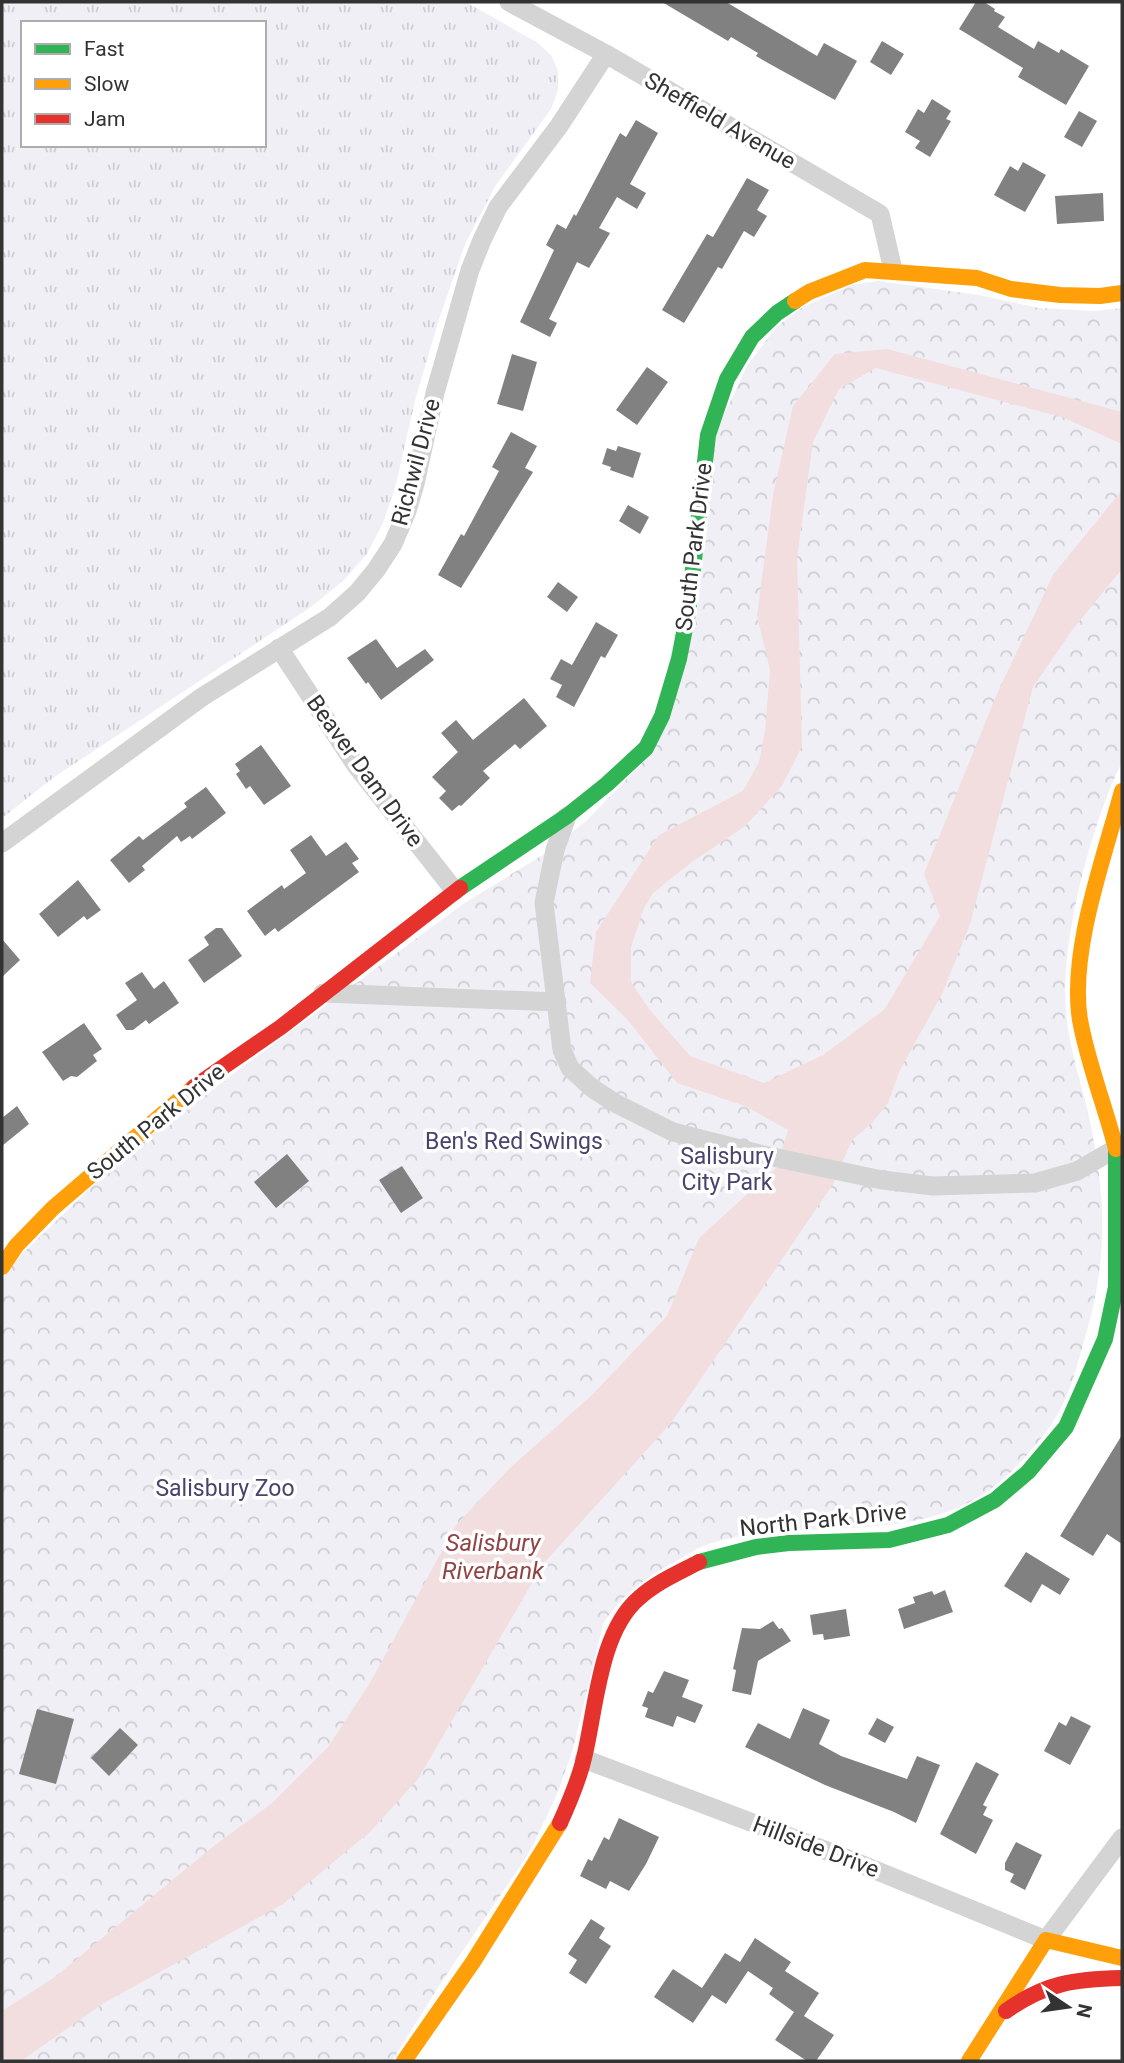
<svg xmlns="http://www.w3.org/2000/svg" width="1124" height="2063" font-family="Roboto,sans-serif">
<defs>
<pattern id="grass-tufts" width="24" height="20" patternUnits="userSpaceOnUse" patternTransform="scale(1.75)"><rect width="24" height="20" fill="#f0eff6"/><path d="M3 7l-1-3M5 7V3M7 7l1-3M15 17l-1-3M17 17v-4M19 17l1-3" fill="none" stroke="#cecdd3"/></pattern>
<pattern id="forest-crowns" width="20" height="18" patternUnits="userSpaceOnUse" patternTransform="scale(1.75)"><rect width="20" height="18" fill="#f0eff6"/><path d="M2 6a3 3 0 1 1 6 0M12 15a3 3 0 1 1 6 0" fill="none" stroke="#cecdd3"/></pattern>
</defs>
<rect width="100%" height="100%" fill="#fff"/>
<path fill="url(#grass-tufts)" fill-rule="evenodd" d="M2 2H466L538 43 551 55 558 71V90L551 109 496 185 466 242 440 316 416 397 396 484 383 523 367 554 344 580 311 607 53 778 2 818ZM23 23H264V145H23Z"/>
<path fill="url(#forest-crowns)" d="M878 281 979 295 1039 308 1094 311 1122 308V762C1091 824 1060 943 1066 1012 1069 1046 1080 1079 1088 1112 1106 1194 1109 1257 1085 1338 1077 1365 1071 1393 1056 1417 1038 1446 1002 1486 972 1501 890 1543 797 1518 712 1543 697 1547 683 1558 669 1565 642 1580 619 1598 603 1624L573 1749 558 1792 546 1818 527 1856 439 1986 392 2061H2V1279L22 1254 130 1150 463 904 552 849 587 820 650 755 715 434 747 366 776 327 803 307 852 285Z"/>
<path fill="#f2dede" d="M887 349 1122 412V444L1062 417 876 368 839 389 813 442 797 558 802 746 782 786 744 827 692 862 653 893 644 908 631 947V982L649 1009 690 1056 764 1083 823 1055 884 1010 940 916 924 874 996 696 1053 575 1122 490V569L1073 629 1033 687 970 924 943 992 900 1070 888 1103 872 1123 852 1140 833 1184 671 1423 543 1564 418 1779 371 1831 283 1904 104 2003 21 2061H2V2011L55 1977 215 1845 271 1804 328 1747 370 1683 456 1525 510 1468 592 1395 667 1316 699 1238 776 1168 788 1130 745 1106 677 1083 627 1019 590 983 596 932 659 835 743 791 759 762 765 731 770 670 757 616 773 495 793 406 835 354Z"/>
<path fill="#818181" d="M662 2H726L817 56 824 43 857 61 835 100 768 63 756 56 758 53 731 37 728 41Z
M976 2H984L995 9 994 11 1005 17 998 27 1034 49 1038 41 1059 53 1061 49 1089 66 1066 105 1018 77 1023 68 959 29Z
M882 41 904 54 891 75 870 62Z
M932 99 951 111 946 119 951 121 930 157 915 148 920 141 905 132 918 109 924 113Z
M1079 111 1097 121 1082 147 1064 137Z
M636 120 658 133 630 184 646 193 637 209 617 197 599 228 610 233 589 268 577 262 549 319 557 323 550 337 520 322 554 250 546 245 557 224 566 229 574 214 576 216 620 133 626 137Z
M1023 162 1046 175 1025 212 994 195 1010 166 1018 171Z
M747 178 769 190 757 210 767 216 754 237 744 231 722 269 718 267 684 323 662 310 707 234 713 237Z
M1103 193 1104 221 1057 224 1055 196Z
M512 354 537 362 523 411 497 404Z
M647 367 668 382 637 425 616 410Z
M511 432 537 446 525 468 533 472 461 588 438 575 461 534 464 536 499 471 492 467Z
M618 446 641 453 633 478 610 470 611 467 602 464 607 448 616 451Z
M628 505 649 517 640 534 619 521Z
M558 582 578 597 567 612 547 597Z
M596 622 618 635 605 658 601 656 574 707 556 697 562 685 550 679 561 659 572 665Z
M376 639 397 668 425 649 434 660 381 700 368 682 366 684 347 658Z
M524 698 547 726 520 749 515 744 483 771 490 778 461 806 459 805 452 811 439 798 446 791 432 777 458 752 441 733 456 720 473 740Z
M261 745 291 786 264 805 250 786 246 789 236 774 240 771 235 764Z
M206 787 226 813 192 839 190 836 181 842 177 836 142 866 145 870 129 883 110 860 139 836 143 840 187 807 184 803Z
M311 835 326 856 346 842 359 859 352 863 359 872 278 932 275 928 265 936 247 911 282 885 284 889 306 873 290 850Z
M78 880 101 910 87 920 84 916 58 937 39 914Z
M216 928H222L242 956 204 983 188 960 209 945 204 937Z
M2 939 20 960 2 977Z
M142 972 154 989 164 981 179 1003 149 1024 146 1020 133 1030H126L116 1015 137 1000 125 983Z
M84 1023 102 1049 93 1055 97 1061 77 1077 71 1076 63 1081 42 1052Z
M17 1106 29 1124 2 1146V1118Z
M287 1154 309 1181 276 1208 254 1182Z
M402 1166 423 1198 401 1213 379 1180Z
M1122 1435V1544L1107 1534 1093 1556 1060 1536Z
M1026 1552 1070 1579 1060 1595 1042 1584 1031 1603 1004 1586Z
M945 1590 953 1612 904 1629 898 1609 915 1603 913 1597 932 1591 934 1595Z
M846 1609 850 1636 824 1640 823 1634 813 1635 810 1615Z
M773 1621 779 1629 782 1628 791 1641 758 1661 751 1695 732 1691 736 1670 733 1669 742 1628 760 1629Z
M664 1671 689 1680 682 1697 703 1705 695 1723 677 1716 673 1727 645 1717 648 1708 642 1706 648 1691 653 1693Z
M803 1708 830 1720 819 1744 841 1756 907 1779 917 1756 940 1765 916 1823 894 1812 825 1785 745 1747 758 1723 790 1739Z
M37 1709 74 1719 56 1784 19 1774Z
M1071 1716 1091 1726 1070 1765 1044 1751 1059 1722 1066 1726Z
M877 1718 894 1727 885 1743 868 1734Z
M120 1728 138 1745 109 1776 91 1758Z
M976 1762 999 1774 983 1805 987 1807 983 1815 993 1820 976 1854 940 1834Z
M619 1818 659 1837 646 1864 629 1891 610 1881 606 1889 580 1876 588 1859 592 1861 604 1837 609 1840Z
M1016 1842 1042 1855 1025 1890 1010 1882 1014 1874 1005 1870V1863Z
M591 1919 605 1928 599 1938 611 1946 586 1984 569 1973 577 1960 568 1954Z
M755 1938 791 1962 785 1971 819 1993 804 2016 834 2035 816 2061H807L775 2040 794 2012 769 1994 773 1988 748 1971 726 2004 712 1995 693 2023 654 1997 673 1969 702 1988 725 1953 740 1962Z"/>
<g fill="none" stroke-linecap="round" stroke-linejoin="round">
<path stroke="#d4d4d4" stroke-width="19" d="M509 2 606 54 880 214 893 270
M279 648 355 764 455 891
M567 816 555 850 544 903 562 1050 570 1068 592 1088 615 1103 673 1132 768 1156 882 1180 933 1186 1035 1183 1077 1171 1122 1145
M2 843 202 697 330 617 357 593 376 570 393 544 407 511 415 484 435 393 470 270 482 240 498 207 559 126 606 54
M323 993 557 1002
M584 1759 848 1859 1046 1940 1122 1838"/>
<path stroke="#30b455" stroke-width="16" d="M460 888 567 816 607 784 646 748 662 716 679 659 688 613 708 435 727 379 752 337 777 313 795 301
M699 1562 756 1547 789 1543 889 1540 948 1525 995 1500 1028 1472 1066 1427 1105 1339 1116 1287V1149"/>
<path stroke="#ff9f0a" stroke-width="16" d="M795 301 809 292 865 270 977 278 1011 289 1060 295 1100 296 1122 293
M1116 1149C1105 1106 1088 1064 1080 1020 1069 952 1104 858 1122 791
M2 1267 16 1246 53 1208 194 1087
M404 2061 473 1962 560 1823
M969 2061 1046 1940 1122 1958"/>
<path stroke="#e5322d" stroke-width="16" d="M194 1087 281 1027 460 888
M560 1823C569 1803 579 1780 584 1758 596 1710 599 1632 639 1598 657 1582 678 1573 699 1562
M1006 2011C1045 1983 1075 1979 1122 1978"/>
</g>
<g text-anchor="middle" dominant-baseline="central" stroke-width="7" stroke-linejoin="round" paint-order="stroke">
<g font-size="23" fill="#333" stroke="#fff">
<text transform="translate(720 121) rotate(30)">Sheffield Avenue</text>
<text transform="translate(416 462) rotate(-75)">Richwil Drive</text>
<text transform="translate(694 547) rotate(-83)">South Park Drive</text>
<text transform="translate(365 771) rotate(54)">Beaver Dam Drive</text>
<text transform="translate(156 1122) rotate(-39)">South Park Drive</text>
<text transform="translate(823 1520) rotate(-6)">North Park Drive</text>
<text transform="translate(816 1847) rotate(21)">Hillside Drive</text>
</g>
<g font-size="23" fill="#48426d" stroke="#fff">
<text x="514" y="1141">Ben's Red Swings</text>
<text x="727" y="1156">Salisbury<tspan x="727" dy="26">City Park</tspan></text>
<text x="225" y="1488">Salisbury Zoo</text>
</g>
<g font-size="24" font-style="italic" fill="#924444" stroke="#fff">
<text x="493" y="1543">Salisbury<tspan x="493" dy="28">Riverbank</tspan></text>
</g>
</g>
<rect width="1124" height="2063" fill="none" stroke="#333333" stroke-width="7"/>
<rect x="21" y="21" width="245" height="126" fill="#ffffff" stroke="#adadad" stroke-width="2"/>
<rect x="35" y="44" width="35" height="10" fill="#30b455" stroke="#adadad" stroke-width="2"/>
<text x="84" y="56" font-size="21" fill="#333333">Fast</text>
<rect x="35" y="79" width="35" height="10" fill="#ff9f0a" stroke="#adadad" stroke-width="2"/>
<text x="84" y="91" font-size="21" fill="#333333">Slow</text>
<rect x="35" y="114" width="35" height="10" fill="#e5322d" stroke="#adadad" stroke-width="2"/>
<text x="84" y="126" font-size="21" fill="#333333">Jam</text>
<g transform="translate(1068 2007) rotate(103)" stroke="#ffffff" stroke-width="5" paint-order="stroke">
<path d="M0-5L12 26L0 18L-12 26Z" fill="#333333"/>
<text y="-10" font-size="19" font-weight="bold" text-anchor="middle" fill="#333333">N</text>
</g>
</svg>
